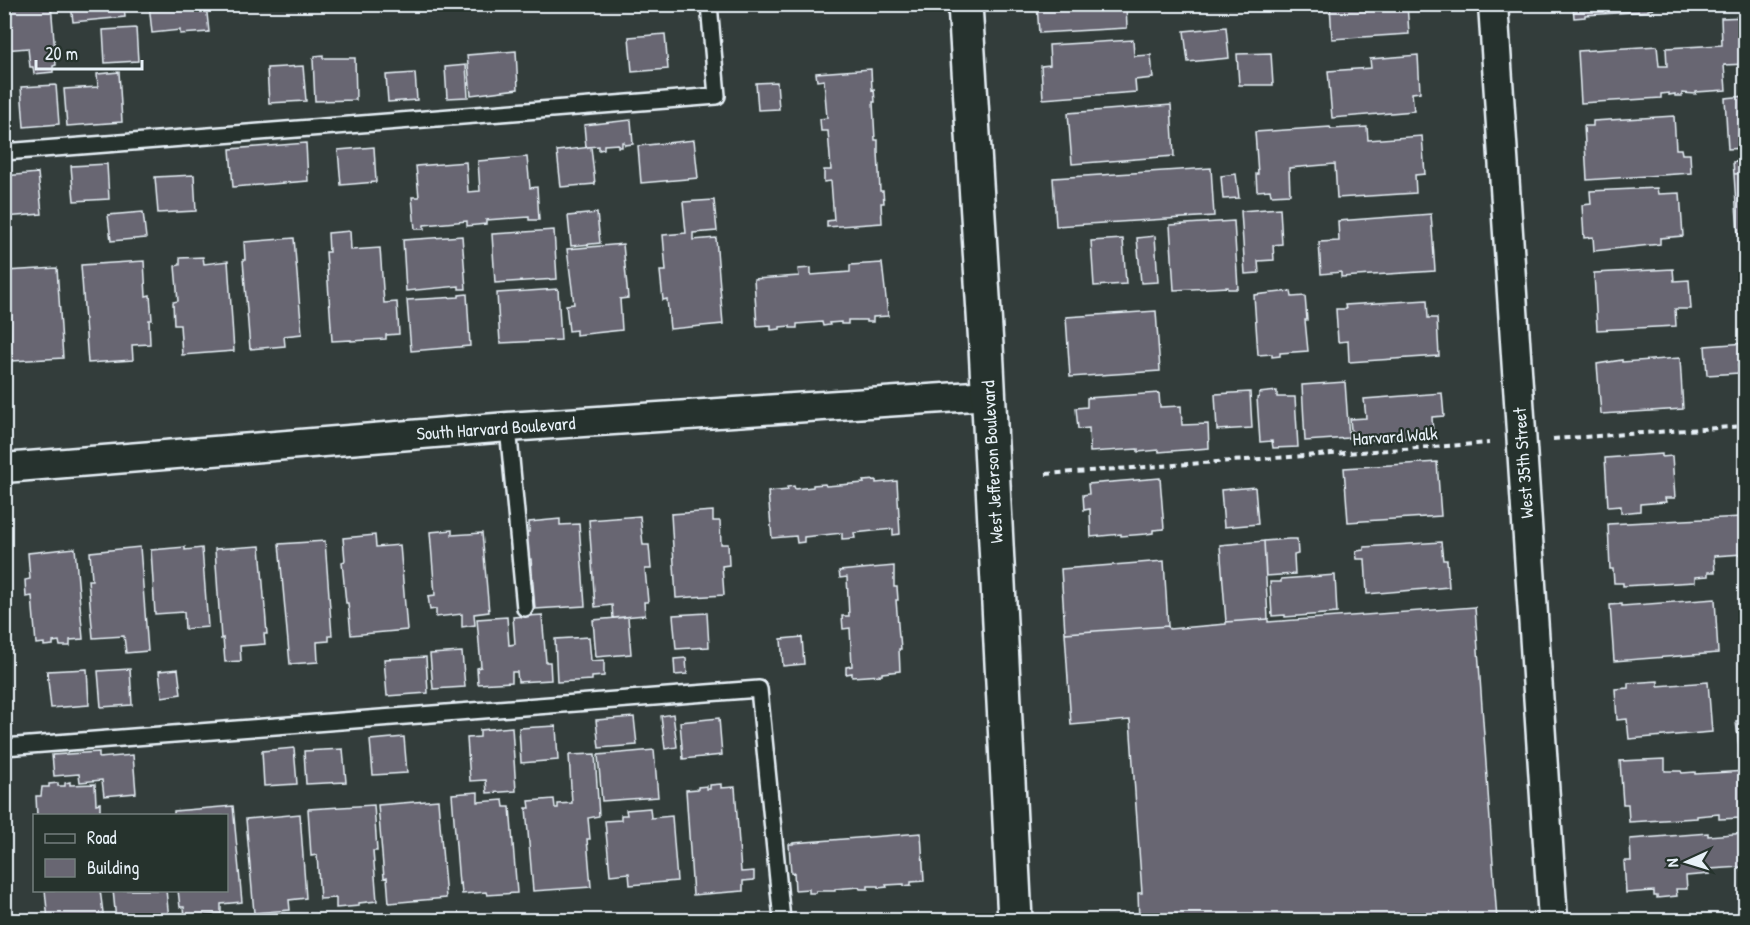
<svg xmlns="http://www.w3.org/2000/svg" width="1750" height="925" font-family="'Patrick Hand',sans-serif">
<rect width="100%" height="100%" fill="#333d3b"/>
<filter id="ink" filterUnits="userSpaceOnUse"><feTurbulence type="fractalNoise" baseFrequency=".0167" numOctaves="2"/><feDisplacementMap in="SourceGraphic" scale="12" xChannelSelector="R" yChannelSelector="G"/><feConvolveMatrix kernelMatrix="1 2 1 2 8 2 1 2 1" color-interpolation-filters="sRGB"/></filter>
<g filter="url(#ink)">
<path fill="#686672" stroke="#e8f1f8" stroke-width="1.5" d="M4 4H51L56 65 53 66V72L34 74 33 67H30L28 48 4 50Z
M71 4H124L125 17 73 22Z
M149 4H206L209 32 180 34V30L152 33Z
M475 4H521L476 8Z
M1037 4H1126L1127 28 1039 33Z
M1330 4H1407L1409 34 1332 39Z
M1573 4 1647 5 1654 4 1653 9 1648 10V11L1585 15V17L1574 18Z
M1746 17V64L1724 65 1726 90 1696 92V94L1682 93V96H1675V94L1669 95V93L1661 94V98L1581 103 1578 51 1657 46 1659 66H1667L1666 48 1722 45 1721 18Z
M1226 27 1229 58 1188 62 1184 31Z
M136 28 138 61 105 63 103 30Z
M665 34 668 69 632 72 629 37Z
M1133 40 1134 56 1151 55 1153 78 1135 80 1136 92 1043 99 1041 66 1050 65 1049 45Z
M516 51 518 89 471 95 467 55Z
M1271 53 1273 85H1239L1237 54Z
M323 55V58H355L356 100 315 101 313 59 315 58V56Z
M1418 55 1420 92 1412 93 1414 111 1332 118 1328 71 1371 68 1370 59Z
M466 65 468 97 447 98 445 67Z
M303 66 306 101 269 103 267 68Z
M871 69 872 90 874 89 875 102H873L875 140H878V152L880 191H883L884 203H881L882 223 827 227V221L834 220 831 181 824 182V170H831L828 131H821L820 119 827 118 824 80 817 81 816 73Z
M119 72 122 122 67 126 64 89 98 87 97 74Z
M415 73 417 100 388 102 386 75Z
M777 82 779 109 758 110 756 83Z
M56 85 59 124 24 127 21 87Z
M1746 96V148L1728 149 1725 98Z
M1171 105 1174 156 1072 164 1068 113Z
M1674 116 1676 149H1681L1682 154H1690L1691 173 1587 180 1584 126H1593V121Z
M631 120 633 144 625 145 624 142H622V147H618V144L604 145V149L599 150V146L586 147 584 125Z
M1330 127 1331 129 1367 127 1368 140 1422 136 1425 174 1415 175 1416 193 1337 198 1335 164 1289 168 1290 194 1271 195 1270 190 1257 191 1256 174H1258L1255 132Z
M694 140 698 178 641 183 638 146Z
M306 143 308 181 233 187 230 149Z
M374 147 376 182 341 185 338 150Z
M591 147 595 184 561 187 557 151Z
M527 157 530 188 537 187 539 220H529V217L486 220V224L467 226V221L424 225V229H415L412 197H419L416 166 466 162 468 192 480 191 478 161Z
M1746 161V173L1734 174 1733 162Z
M107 164 109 199 74 201 71 166Z
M1211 168 1214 216 1056 226 1053 178Z
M38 173 42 214 4 217V176Z
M1746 173V234H1738L1734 174Z
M1236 174 1239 198 1223 199 1221 176Z
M194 175 196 211 158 213 155 177Z
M1657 188 1658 194 1680 193 1683 236 1660 238V244L1594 251 1593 237 1584 238 1582 205 1591 204 1590 191Z
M714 200 717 231 693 233V240L716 238 723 324 670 329 667 299 663 300 660 271H666L663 235 686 233 683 202Z
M1280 208 1282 244 1273 245 1274 260 1258 261 1259 273 1245 274 1241 211Z
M143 212 146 238 111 241 108 215Z
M597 213 600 243 571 246 568 216Z
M1431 214 1435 271 1341 277V272L1321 274 1319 242 1339 241 1338 221Z
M1234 221 1238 289H1228V287L1174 290 1170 225Z
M554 230 557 279 495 283 492 234Z
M350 231 351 250 380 248 384 303 397 302 399 334 386 335V339L351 341V340L332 341 326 252H329L328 233Z
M462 236 466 289H459V286L406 291 403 240Z
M1155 236 1158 282 1141 283 1137 238Z
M294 238 302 334 284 336 285 346 250 349 243 260H245L244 242Z
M1123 239 1126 284 1094 286 1091 241Z
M623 244 628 298 620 299 622 330 576 335V330L569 331 566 305 574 304 567 249Z
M203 257 204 264 228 261 234 351 182 355 180 325H174L173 302 178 301 175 266 180 265V258Z
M144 261 146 296 150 295 152 320H149L150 344 132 345 133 360 88 363 81 265Z
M882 263 888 316 873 317V322H866V320H848V324H841V322L829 323 830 325 823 326 822 322 797 324V328H790V326L780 327V329L771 330V325L757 326 754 279 799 276 798 269 811 268V275L850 272V265Z
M57 268 63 358 12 361 5 271Z
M1673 269 1674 281 1689 280 1691 309H1675L1676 326 1597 330 1594 273Z
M558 289 561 340 500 343 497 293Z
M1291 291 1292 297 1305 296 1307 320H1305L1308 351 1280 353V356L1272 357V354L1258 355 1254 295Z
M467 294 470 346 411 351 407 300 459 297V295Z
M1427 300 1428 318H1437L1439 356 1349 362 1348 341 1338 342 1336 309H1346L1345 305Z
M1156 311 1160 371 1070 377 1066 317Z
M1746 343V364L1738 365 1739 373 1707 375 1705 346Z
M1680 358 1683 409 1601 414 1597 364 1622 360V362Z
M1345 382 1349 438 1305 441 1302 385Z
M1277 391V397H1295L1298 447 1273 448 1272 441 1260 442 1257 398 1259 397V393Z
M1250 392 1252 428 1217 430 1215 394Z
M1159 393 1160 407 1181 406 1182 425 1208 424 1209 448 1159 452V450L1138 452V449L1090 452 1089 428 1078 429 1076 408 1087 407V398Z
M1442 393 1444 416 1432 417 1433 436 1352 441 1350 419 1366 418 1364 399Z
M1662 454V457L1672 456 1675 498H1665L1666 502 1640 504V511L1621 513V506L1608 507 1605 458Z
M1437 462 1441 516 1348 522 1344 468Z
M1160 478 1164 529 1153 530V533L1146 534 1121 536V534L1091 537 1090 509 1084 510 1083 495 1089 494 1088 484Z
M876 480V483L897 481 900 534 893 535V529L854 533 855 538 842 539V533L804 537V542L797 543 796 536 772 538 768 492 788 490 787 487 794 486 795 489 813 487V485L825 484 826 486 864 483 863 481Z
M1255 487 1258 524 1224 527 1221 490Z
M713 511V521H720L721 544H728L729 565 722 566 724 595 676 598 671 514Z
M640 516 643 545H649L651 569H645L648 602H644L645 615 613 618 612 605 595 607 589 520Z
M1741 517 1743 554 1714 556 1715 572H1708V576L1695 577V582L1623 586V583H1614L1613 569H1610L1608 524Z
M560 519V525L579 524 585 606 535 609 531 559 525 560 524 532H529V522Z
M452 530V535L482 533 489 612 474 614 475 625 462 627V614L436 617V609L430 610 428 596 435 595 430 532Z
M375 535 376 547 400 545 407 630 351 635 348 603H346L342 562 345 561 343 538Z
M1289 539H1297L1298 554 1294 555 1295 574 1266 576 1264 541Z
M325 541 332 636H329V641L317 642 318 662 290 664 279 544Z
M1264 541 1268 619 1226 622 1220 545Z
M1441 542 1443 560H1447L1449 587 1367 594 1365 559H1357L1356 551 1364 550V547Z
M260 546 267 634H264L265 644 240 646 241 661 225 662 223 638 221 639 215 549Z
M140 547 148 651 126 653 124 636 93 638 88 580H92L90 552Z
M185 547V550L202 548 208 627 185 629 184 612 155 614 151 550Z
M75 548 83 639 70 640V646H60L59 641 53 642V645L44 646V643L36 644 32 596 26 597 25 580 30 579 28 553Z
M1164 561 1168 626 1065 633 1061 569Z
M894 566V587H897L898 600H896L899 637H900L901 649H899L900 671 882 673V675L852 677V673L846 674V667L852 666 850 628 843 629 842 616H849L847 577 840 578 839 571Z
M1335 575 1337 613 1285 617V615L1272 616 1270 582H1281V579Z
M1715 599 1718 653 1614 661 1610 605 1622 604V606Z
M1475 607 1497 920H1139L1138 893H1142L1130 720 1071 725 1065 633 1168 626 1169 629 1226 624V622L1268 619V622Z
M707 613 709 647 676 649 673 615Z
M542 615 546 662H550L551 680 518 682 517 672H512V682L478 684 477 668 481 667 477 619 507 617 509 645 515 644 513 617Z
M628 617 631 654 596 657 593 620Z
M589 637 591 661 604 660V676L592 677V680L557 682 555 639Z
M802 637 804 664 783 666 781 639Z
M462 652 465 687 433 689 430 654Z
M426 657 428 693 387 696 384 659Z
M686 658 687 674 675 675 674 659Z
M87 669 89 705 51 708 47 671Z
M130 669 132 705 101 707 98 671Z
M178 669 181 694 162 697 159 671Z
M1658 681V686L1708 682 1712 732 1629 739 1627 719 1617 720 1615 689 1628 688V683Z
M673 714 677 747 665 749 661 716Z
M634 717 637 745 599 748 596 720Z
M719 718 722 755 683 759 680 722Z
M1746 720V747H1739L1736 721Z
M556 726 558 760 521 763 519 728Z
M512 727 516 791 487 793 486 780 470 781 467 738 480 737V730Z
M404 737 407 773 373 775 370 740Z
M294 748 297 784 264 786 262 751Z
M343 749 346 782 306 784 304 751Z
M654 750 658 797 602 801 598 755Z
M99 752V758L133 755 136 793 104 796 102 780 80 782 79 774 54 776 52 755Z
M595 754 599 816 588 818 590 839H587L591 887 533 891 526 808H530L529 801 554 799 555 808H558V804L572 803 569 755Z
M1665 759V771H1681L1682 773 1695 772V774L1746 771V812H1741L1742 818 1719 819V814L1697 816V818L1629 822 1628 804H1623L1620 761Z
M70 782V785L95 784 96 804 100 803V813H97V816H37L36 796H41L42 787H49V784L58 783V786H65V783Z
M721 784V788L735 787 741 872 754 871V880L743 881V891L693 895 686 790 698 789V787L707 786V789H710V785Z
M478 792V802L503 800 504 807H510L517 893 487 895 486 892 462 894 461 883 459 884 452 794Z
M438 800 446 898 389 903 387 877 384 878 378 805Z
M374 805 377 851H373L377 901 359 903V906L336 908V898L320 899 317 855 311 856 308 809Z
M233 806 242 902 221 904V914L185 917 184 907H180L178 890H226V816H174V811Z
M650 808 651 818 672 816 677 881 630 885 629 873 610 875 605 821 621 820V815H627L626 810Z
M300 814 306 898 289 900 290 910 254 913 246 819Z
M921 833 924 881 911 882V885L904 886V884L886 885 887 887 878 888V886H868V889H860L859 887 835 889V891H816V893H809V889L795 890 794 872 791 873 789 844H793V843Z
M1708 833V836L1746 833V870H1742V867L1710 869V874L1686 876 1687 889H1676L1677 896 1657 898V896H1654V891L1626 893 1624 861H1631L1630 839Z
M45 890H100L104 920H48Z
M113 890H166L169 919 116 920Z"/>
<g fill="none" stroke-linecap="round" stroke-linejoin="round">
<g stroke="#e8f1f8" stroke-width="20">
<path id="service" d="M4 152 717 96 709 4
M508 427 525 608
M4 747 759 689 782 920"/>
</g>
<g stroke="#e8f1f8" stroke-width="33">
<path id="minor" d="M1493 4 1553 920
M4 468 508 427 989 395"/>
</g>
<g stroke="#e8f1f8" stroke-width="38">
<path id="secondary" d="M965 4 986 346 1015 920"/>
</g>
<path stroke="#e8f1f8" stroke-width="4" stroke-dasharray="6 4.5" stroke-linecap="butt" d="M1553 439 1746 426
M1046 474 1489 443"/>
<use href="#service" stroke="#26332d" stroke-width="15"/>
<use href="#minor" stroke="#26332d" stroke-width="28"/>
<use href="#secondary" stroke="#26332d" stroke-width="33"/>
</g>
</g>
<g text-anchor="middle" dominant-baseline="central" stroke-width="4.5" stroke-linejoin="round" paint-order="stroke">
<g font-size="18" fill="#e8f1f8" stroke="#26332d">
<text transform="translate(496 428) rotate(-4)">South Harvard Boulevard</text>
<text transform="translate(1395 436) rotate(-4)">Harvard Walk</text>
<text transform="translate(992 462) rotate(-93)">West Jefferson Boulevard</text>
<text transform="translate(1523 463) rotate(-94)">West 35th Street</text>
</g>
</g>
<rect width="1750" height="925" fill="none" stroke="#26332d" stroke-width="24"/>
<rect x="12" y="12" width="1726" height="901" fill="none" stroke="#e8f1f8" stroke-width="2" filter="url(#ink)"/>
<rect x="33" y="814" width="195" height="78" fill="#26332d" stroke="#747f7e" stroke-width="1.5"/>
<rect x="45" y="834" width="30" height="9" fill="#26332d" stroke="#747f7e" stroke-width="1.5"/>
<text x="87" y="844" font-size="18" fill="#e8f1f8">Road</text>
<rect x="45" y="859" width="30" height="18" fill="#686672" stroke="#747f7e" stroke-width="1.5"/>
<text x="87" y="874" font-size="18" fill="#e8f1f8">Building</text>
<g transform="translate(1687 862) rotate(266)" stroke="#26332d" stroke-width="4.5" paint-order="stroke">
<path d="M0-4.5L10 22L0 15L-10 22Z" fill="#e8f1f8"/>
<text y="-9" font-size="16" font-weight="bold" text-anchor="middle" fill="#e8f1f8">N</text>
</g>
<path d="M36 60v9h106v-9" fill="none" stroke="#e8f1f8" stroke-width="3"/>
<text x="45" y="60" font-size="18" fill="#e8f1f8" stroke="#26332d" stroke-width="4.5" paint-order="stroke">20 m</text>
</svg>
